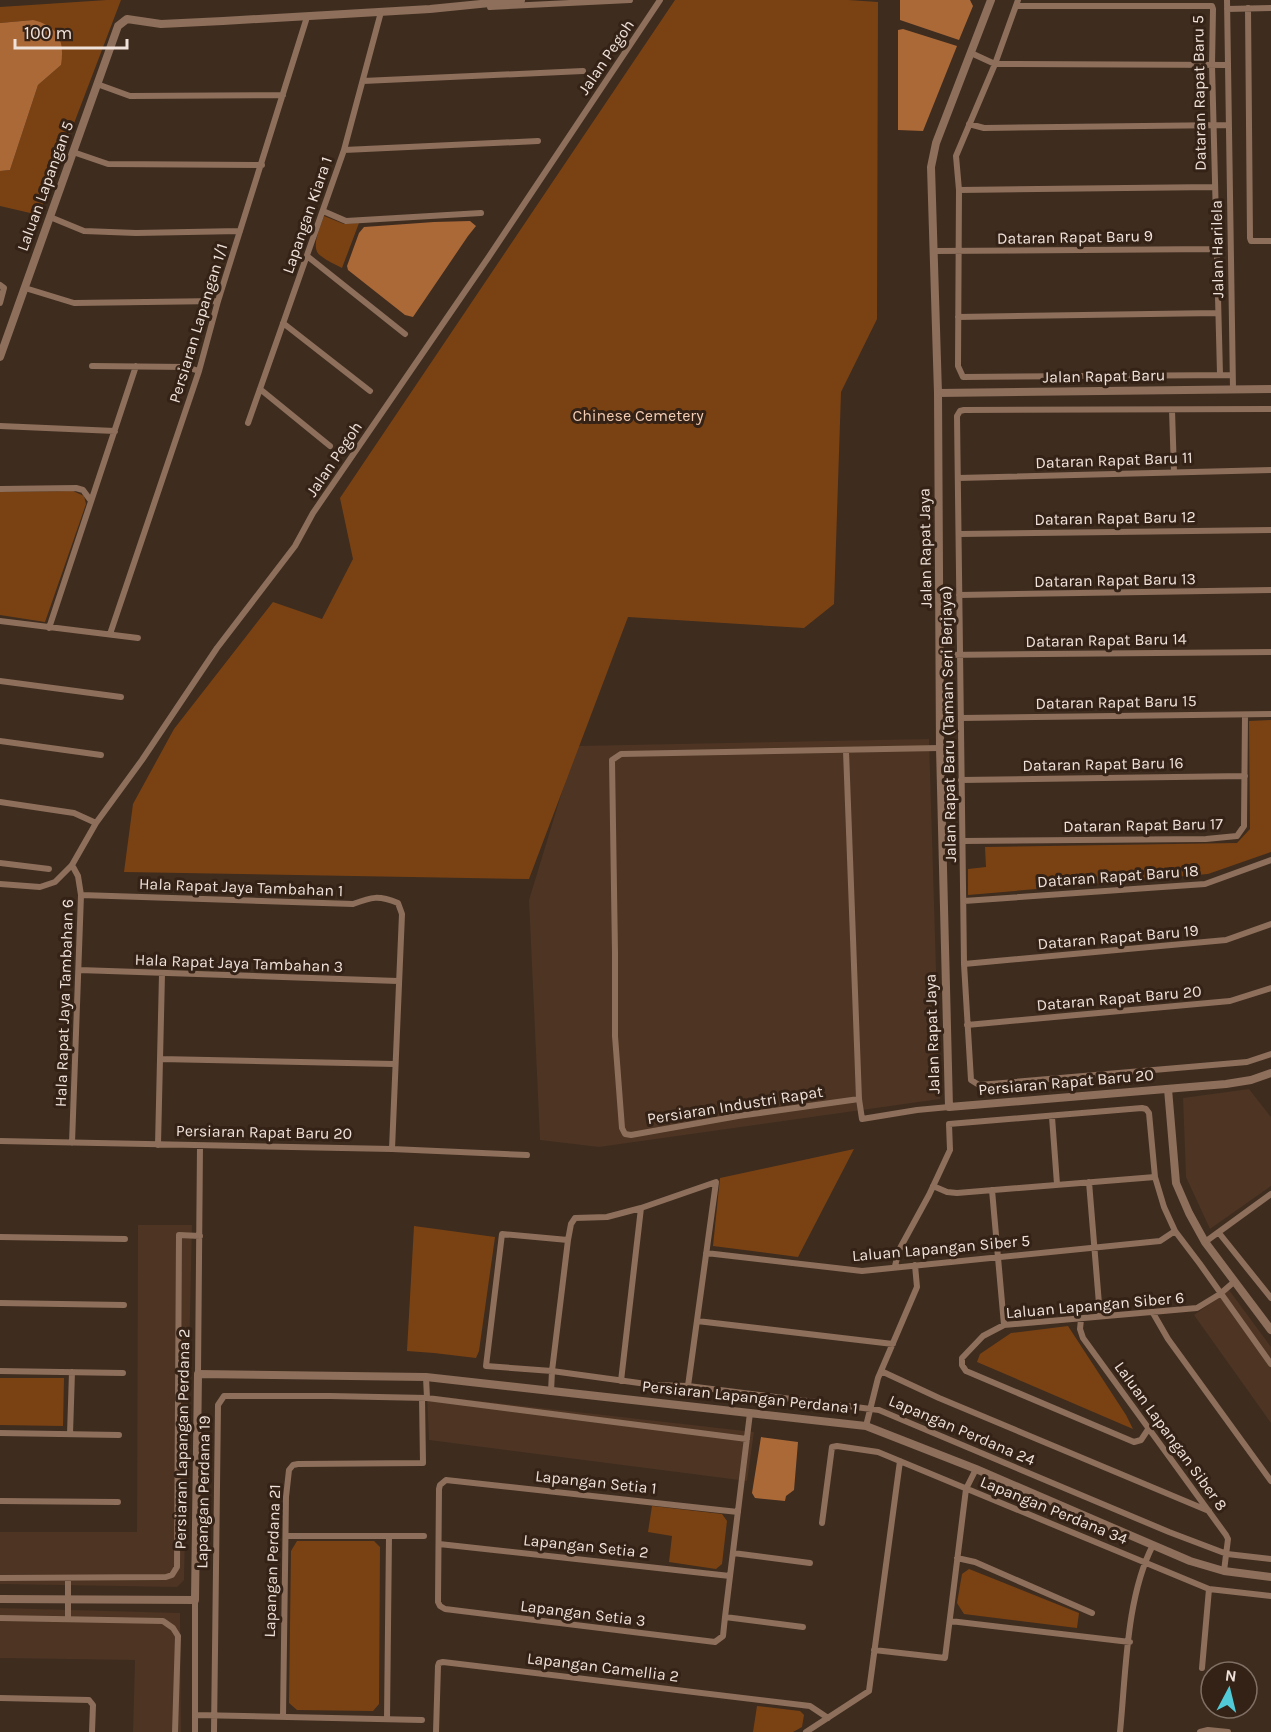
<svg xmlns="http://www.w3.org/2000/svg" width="1271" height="1732" font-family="Karla,sans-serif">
<rect width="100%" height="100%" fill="#3e2c1f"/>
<path fill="#4d3423" d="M929 739 940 1099 599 1147 540 1140 529 900 576 746Z
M1249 1089 1271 1117V1186L1210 1229 1186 1177 1183 1098Z
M138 1225H192L184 1580 177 1587 0 1584V1532H137Z
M1229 1290 1271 1347V1423L1194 1315Z
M427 1395 754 1432 747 1481 429 1440Z
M0 1608 180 1613 181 1732H133L135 1660 0 1658Z"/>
<path fill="#7a4213" d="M107 0H121L39 215 0 206V171L10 170 38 85 61 65 33 20 0 23V7Z
M675 0H848L878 2 877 319 841 392 834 604 804 628 628 617 529 879 124 872 133 804 174 729 273 602 322 619 353 559 340 498Z
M324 216 344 224 359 223 342 268C335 264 327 261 321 256 309 249 321 226 324 216Z
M73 491 84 496 86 504 45 622 0 615V492Z
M1271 720V852L1208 874 968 895V869L986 867 985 847 1237 843 1250 829 1249 721Z
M854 1149 798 1257 713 1246 720 1178Z
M414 1226 495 1237 479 1351 476 1358 434 1353 407 1351Z
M1068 1326 1126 1415 1133 1429 977 1362 980 1354 1011 1333Z
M0 1378H64L63 1426 0 1425Z
M652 1506 722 1514 727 1521 722 1564 716 1569 669 1562 672 1536 648 1532Z
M297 1541H374L380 1547 379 1704 373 1711 297 1710 289 1703 291 1551Z
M969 1569 1079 1613 1077 1628 964 1614 957 1603 962 1574Z
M757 1706 800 1711 804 1715 802 1727 793 1732H753Z"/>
<path fill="#ab6938" d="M900 0H970L973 6 959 40 900 20Z
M33 20C58 26 65 40 61 65L38 85 10 170 0 171V23Z
M903 29 957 46 923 131 898 130V30Z
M470 221 476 226 468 236 413 317 405 315 348 270 347 266 359 233 364 227 434 222Z
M761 1437 798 1442 794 1490 786 1496 785 1501 755 1498 752 1493Z"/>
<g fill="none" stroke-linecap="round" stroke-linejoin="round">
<path stroke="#8d6f5b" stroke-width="6" d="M1018 0 995 64 956 156 959 190 958 366 963 377 1232 375
M1227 0 1233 389
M1016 6H1212L1213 9 1212 65 1220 374
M490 7 630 0
M1248 8 1250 238 1251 241H1271
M1227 9 1271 8
M971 53 995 64 1228 65
M363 81 583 71
M97 84 130 96 283 95
M969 124 984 128 1228 125
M344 150 538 141
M73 152 108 164 262 165
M959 190 1214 187
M323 211 346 221 481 213
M50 217 84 231 136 233 240 231
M934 251 1216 249
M307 256 405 334
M0 285 4 288 0 303
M25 288 74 303 218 301
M958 317 1217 313
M283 323 370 391
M92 366 186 367 199 371
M260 389 330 446
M1271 409 964 410 960 411 957 416 964 964 971 1080 979 1085 1247 1062 1271 1054
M1172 410 1174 472
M248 423 344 150 381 12
M0 426 115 431
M958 478 1271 470
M0 489 76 488 83 490 91 501
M960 534 1271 530
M959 595 1271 590
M0 621 138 638
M49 628 136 366
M110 634 199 371 218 301 307 17
M941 655 1271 652
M0 681 121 697
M961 718 1271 714
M0 741 101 755
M846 751 859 1099 738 1116 631 1135 625 1134 622 1128 615 1036V953L612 760 621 754 940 748
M961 780 1245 776
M0 802 74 813 96 823
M963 841 1206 839 1237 836 1244 826 1245 715
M0 863 49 869
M72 865 78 876 81 895 72 1143
M0 884 40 887 55 882 72 865 96 823 142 760 217 648 295 546 313 513 488 258 660 0
M81 895 353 904C372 897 378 895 398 903L402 914 392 1149
M964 901 1205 884 1271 860
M964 964 1226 940 1271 924
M79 970 398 981
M967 1025 1230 1001 1271 988
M160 1059 394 1064
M859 1099 862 1119 917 1110 949 1107
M1052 1117 1057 1184
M0 1141 392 1149 527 1155
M158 1145 162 974
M1089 1182 1100 1316
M933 1186 947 1192 957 1193 1155 1177
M992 1190 1004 1325
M1219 1233 1271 1298
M0 1237 125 1239
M568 1240 502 1234 486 1366 552 1371 654 1385 688 1386 879 1410 1169 1532 1227 1554 1271 1559
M1205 1242 1271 1194
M706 1253 862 1271 1160 1241 1175 1231
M895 1266 899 1250 929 1195 950 1150 949 1124 1142 1108 1146 1109 1149 1113 1155 1177 1164 1207 1175 1231 1200 1264 1271 1364
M0 1303 124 1305
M1153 1313 1168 1339 1271 1481
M1081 1319 1080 1329 1083 1338 1226 1535 1228 1539 1224 1571
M697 1321 893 1344
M0 1371 123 1373
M881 1371 939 1398 1209 1511
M198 1374 200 1146
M426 1377 427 1398
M621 1381 641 1208
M551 1392 552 1371 568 1240 571 1224 575 1218 607 1217 641 1208 716 1182 688 1386
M866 1426 878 1378 917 1287 915 1265
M1149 1428 1141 1440 1134 1442 966 1371 962 1365V1358L983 1336 1004 1325 1197 1308 1220 1294 1235 1281
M0 1433 119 1435
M70 1434 72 1372
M0 1501 118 1502
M738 1512 446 1480 440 1485 439 1489 438 1602 440 1606 445 1609 715 1642 723 1636 725 1617 750 1413
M822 1523 832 1447 837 1446 878 1452 1209 1589 1271 1596
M286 1536H424
M439 1544 730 1576
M733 1553 810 1563
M957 1558 975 1562 1092 1613
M0 1578 166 1577 172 1575 177 1567 179 1235 200 1236
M68 1578V1619
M725 1617 803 1627
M0 1618 163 1621 173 1628 178 1636 175 1732
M950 1621 1130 1642
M874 1650 945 1658 966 1489 976 1469
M1202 1668 1209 1589
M0 1698 89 1700 93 1705 92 1732
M195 1715 422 1720
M283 1717 286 1497 289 1470 293 1465 298 1464 423 1463 422 1398
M387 1719 389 1536
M195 1732V1600
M214 1732 218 1405 224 1396H330L427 1398 747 1439
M436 1732 438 1666 439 1663 443 1662 810 1706 828 1718
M806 1732 869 1691 900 1461
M1120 1732C1126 1673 1126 1597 1153 1545
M1200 1732 1208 1730 1228 1732"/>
<path stroke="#8d6f5b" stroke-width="8" d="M991 0 936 143 931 167 938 393 940 748 949 1107 1226 1084 1251 1080 1271 1073
M0 357 118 26 127 19 161 24 223 21 430 9 521 0
M938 393 1271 389
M1168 1089 1176 1183 1189 1213 1205 1242 1271 1330
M0 1599 195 1600 198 1374 426 1377 866 1426 976 1469 1190 1561 1224 1571 1271 1577"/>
</g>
<g text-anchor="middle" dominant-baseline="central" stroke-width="6" stroke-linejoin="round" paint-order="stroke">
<g font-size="16" fill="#efe2da" stroke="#342216">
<text transform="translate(606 57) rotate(-56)">Jalan Pegoh</text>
<text transform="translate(1199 93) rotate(-91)">Dataran Rapat Baru 5</text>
<text transform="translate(45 186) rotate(-70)">Laluan Lapangan 5</text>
<text transform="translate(307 215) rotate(-71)">Lapangan Kiara 1</text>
<text transform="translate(1075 237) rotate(-1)">Dataran Rapat Baru 9</text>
<text transform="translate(1217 249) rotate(-91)">Jalan Harilela</text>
<text transform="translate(198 323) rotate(-73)">Persiaran Lapangan 1/1</text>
<text transform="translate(1104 376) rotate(-1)">Jalan Rapat Baru</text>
<text transform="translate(334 459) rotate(-56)">Jalan Pegoh</text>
<text transform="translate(1114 460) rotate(-2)">Dataran Rapat Baru 11</text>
<text transform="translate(1115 518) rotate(-1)">Dataran Rapat Baru 12</text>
<text transform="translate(925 548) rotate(-91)">Jalan Rapat Jaya</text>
<text transform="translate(1115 580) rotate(-1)">Dataran Rapat Baru 13</text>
<text transform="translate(1106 640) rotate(-1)">Dataran Rapat Baru 14</text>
<text transform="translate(1116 702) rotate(-1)">Dataran Rapat Baru 15</text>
<text transform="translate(948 724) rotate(-91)">Jalan Rapat Baru (Taman Seri Berjaya)</text>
<text transform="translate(1103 764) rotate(-1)">Dataran Rapat Baru 16</text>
<text transform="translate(1143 825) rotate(-1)">Dataran Rapat Baru 17</text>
<text transform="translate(1118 876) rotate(-4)">Dataran Rapat Baru 18</text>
<text transform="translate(241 887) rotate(2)">Hala Rapat Jaya Tambahan 1</text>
<text transform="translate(1118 937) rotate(-5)">Dataran Rapat Baru 19</text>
<text transform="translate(239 963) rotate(2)">Hala Rapat Jaya Tambahan 3</text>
<text transform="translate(1119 998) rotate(-5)">Dataran Rapat Baru 20</text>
<text transform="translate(64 1003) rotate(-88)">Hala Rapat Jaya Tambahan 6</text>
<text transform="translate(932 1034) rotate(-92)">Jalan Rapat Jaya</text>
<text transform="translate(1066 1082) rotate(-5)">Persiaran Rapat Baru 20</text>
<text transform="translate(735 1105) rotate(-9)">Persiaran Industri Rapat</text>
<text transform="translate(264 1132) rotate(1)">Persiaran Rapat Baru 20</text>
<text transform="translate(941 1248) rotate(-5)">Laluan Lapangan Siber 5</text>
<text transform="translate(1095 1305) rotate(-5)">Laluan Lapangan Siber 6</text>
<text transform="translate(750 1397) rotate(6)">Persiaran Lapangan Perdana 1</text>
<text transform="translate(962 1430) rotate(23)">Lapangan Perdana 24</text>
<text transform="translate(1171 1436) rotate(54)">Laluan Lapangan Siber 8</text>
<text transform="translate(182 1439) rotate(-89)">Persiaran Lapangan Perdana 2</text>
<text transform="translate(596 1482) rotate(6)">Lapangan Setia 1</text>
<text transform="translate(203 1492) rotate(-89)">Lapangan Perdana 19</text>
<text transform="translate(1054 1510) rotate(22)">Lapangan Perdana 34</text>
<text transform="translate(586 1546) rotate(6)">Lapangan Setia 2</text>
<text transform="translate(272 1561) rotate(-88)">Lapangan Perdana 21</text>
<text transform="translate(583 1613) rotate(7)">Lapangan Setia 3</text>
<text transform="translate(603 1667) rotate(7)">Lapangan Camellia 2</text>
</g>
<g font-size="16" fill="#f2ccb3" stroke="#342216">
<text x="638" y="415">Chinese Cemetery</text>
</g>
</g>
<g transform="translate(1229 1690) rotate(7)"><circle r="28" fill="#342216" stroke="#7f6f64" stroke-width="1.5"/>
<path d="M0-4.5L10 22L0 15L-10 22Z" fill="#52cbd8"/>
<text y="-9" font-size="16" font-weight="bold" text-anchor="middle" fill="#efe2da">N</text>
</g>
<path d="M15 39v9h112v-9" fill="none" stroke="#efe2da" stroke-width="3"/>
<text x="24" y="39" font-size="18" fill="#efe2da" stroke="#342216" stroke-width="4.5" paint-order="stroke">100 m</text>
</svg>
